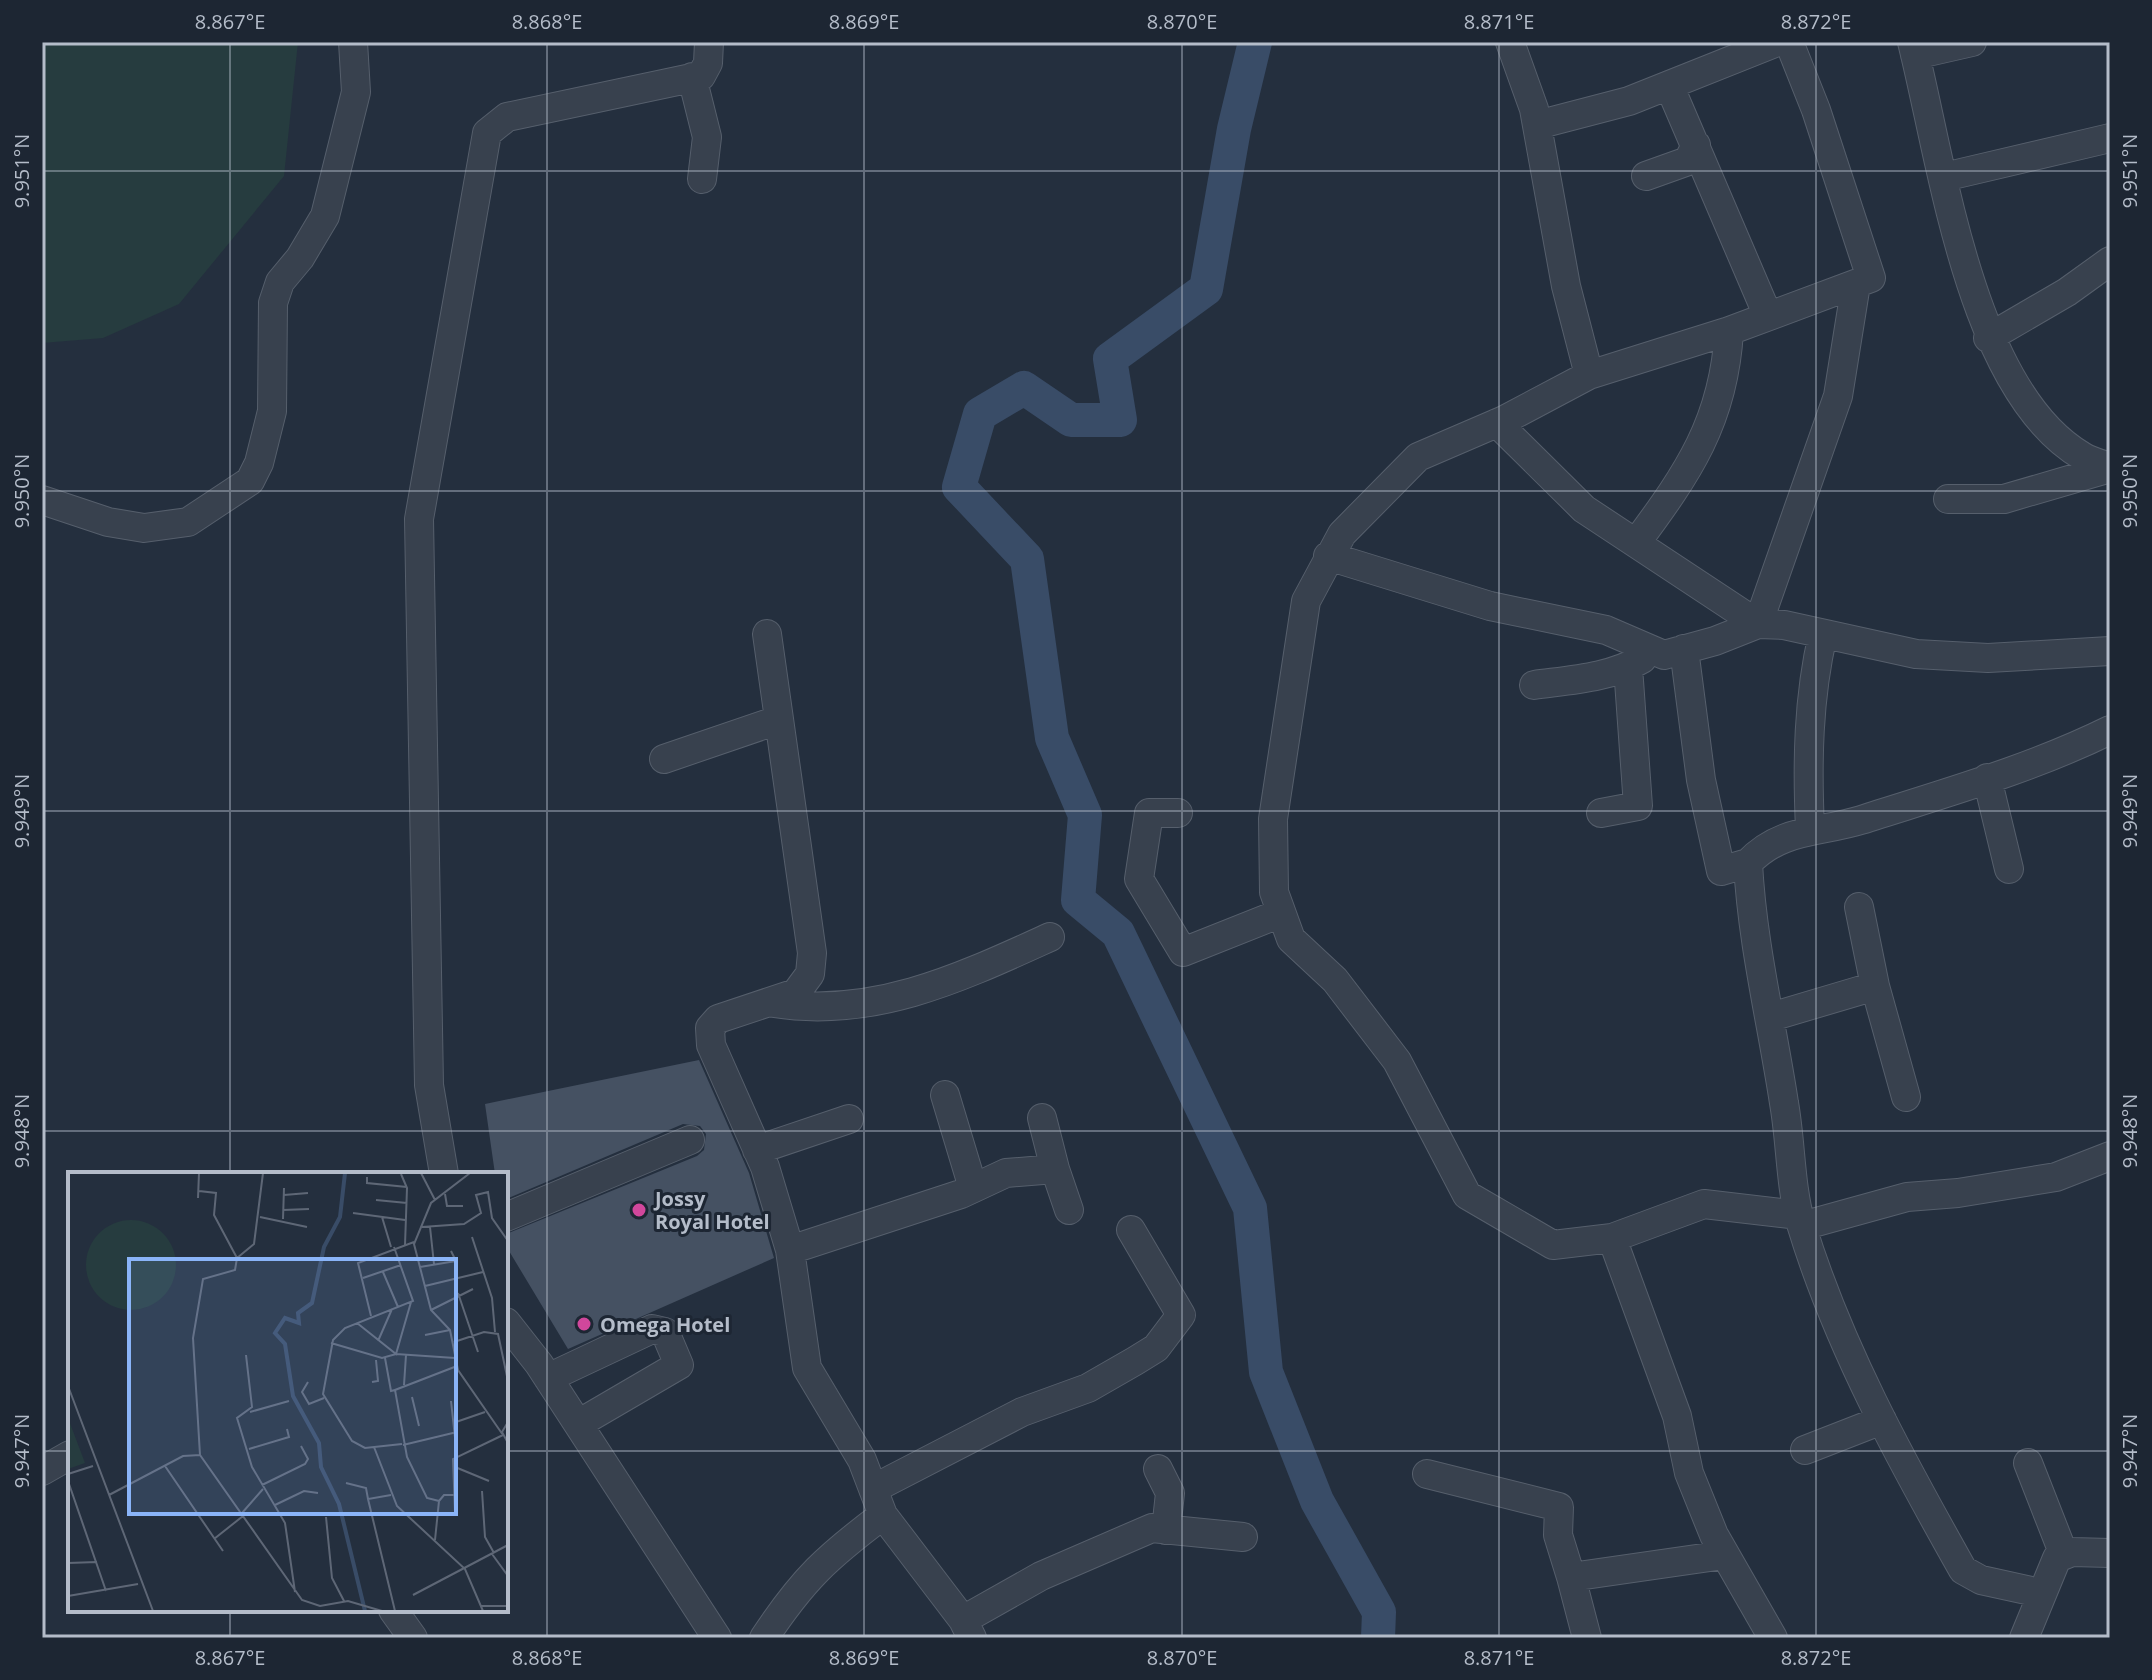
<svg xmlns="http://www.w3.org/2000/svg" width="2152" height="1680" font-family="'Open Sans',sans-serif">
<rect width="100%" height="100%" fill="#242f3e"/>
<path fill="#263c3f" d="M42 42H298L284 176 179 304 103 338 42 343Z"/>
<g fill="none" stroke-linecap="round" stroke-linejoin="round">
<path stroke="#394c67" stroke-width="34" d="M1255 42 1234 129 1206 289 1110 359 1120 420H1071L1024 388 980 414 959 487 1027 559 1052 738 1085 815 1078 900 1118 933 1250 1208 1266 1372 1317 1501 1379 1612 1378 1638"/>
</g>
<path fill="#455162" d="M699 1060 749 1173 774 1258 568 1349 506 1246V1234L697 1156 704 1150 706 1134 700 1126 683 1124 506 1199V1174H495L485 1104Z"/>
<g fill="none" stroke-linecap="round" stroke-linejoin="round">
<g stroke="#565f6c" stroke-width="30">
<path id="minor" d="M1510 42 1534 109 1566 286 1589 375
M1789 42 1816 110 1871 278 1729 331 1589 375 1504 420 1418 457 1342 534 1306 601 1273 819 1274 892 1291 939 1335 980 1397 1061 1467 1195 1553 1245 1612 1238 1704 1204 1799 1215
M1912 42C1942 160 1970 390 2082 456 2090 461 2101 464 2110 467
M1915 55 1972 42
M692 77 707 137 702 179
M1669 85 1768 316
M1537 125 1629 101 1777 42
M1646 176 1688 161 1696 145
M1944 177 2110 138
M1988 338 2067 292 2110 261
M1497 423 1584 509 1758 624 1838 396 1856 284
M1948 499H2004L2110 468
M42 500 108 522 144 528 188 522 250 481 259 463 272 411 273 303 280 282 300 258 325 216 356 92 353 42
M1636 543C1688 473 1724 421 1729 331
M1328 556 1490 606 1606 630 1664 655 1715 641 1758 624 1784 625 1916 654 1988 658 2110 651
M767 634 812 953 810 974 796 993 718 1019 710 1028 711 1045 765 1167 790 1250 807 1368 862 1460 883 1515 963 1620 972 1638
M1684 649 1701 780 1721 871 1748 863
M1534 685C1570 680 1610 678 1642 659
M664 759 778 720
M1987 778 2009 869
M1178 813H1149L1139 879 1183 952 1281 913
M1601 813 1638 806 1628 667
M1810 829C1807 763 1808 698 1823 634
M1859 907 1875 986 1906 1097
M774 1003C874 1019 962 977 1050 937
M1771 1017 1875 986
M945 1095 973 1188
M757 1150 849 1119
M1055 1169 1069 1210
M444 1174 429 1085 419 519 487 133 507 117 701 76 708 63 709 42
M506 1217 690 1140
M1802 1226 1907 1197 1958 1193 2056 1177 2110 1156
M1612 1238 1677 1416 1689 1473 1714 1535 1773 1638
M790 1250 961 1194 1006 1173 1055 1169 1042 1118
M506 1322 539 1364 717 1638
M548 1378 652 1329 665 1332 679 1365 578 1424
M1805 1450 1882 1420
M2028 1463 2064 1555
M1158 1469 1170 1493 1166 1530
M42 1471 70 1455
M1427 1474 1559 1507 1558 1535 1571 1577
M873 1489 1022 1412 1088 1388 1135 1361 1156 1348 1181 1315 1131 1230
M2040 1593 1981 1580 1963 1570C1901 1460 1838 1346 1801 1224 1790 1186 1791 1142 1784 1103 1772 1024 1752 943 1748 863 1781 828 1819 833 1861 820 1945 793 2031 769 2110 730
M393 1610 413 1638
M963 1620 1041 1576 1152 1528 1243 1537
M764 1638C803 1579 827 1557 883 1515
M1587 1638 1571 1577 1724 1555
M2024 1638 2057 1558 2072 1552 2110 1553"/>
</g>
<use href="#minor" stroke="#38414e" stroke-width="28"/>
</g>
<path fill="none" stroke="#b4bcc9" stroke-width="2" stroke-opacity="0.45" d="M230 42V1174M547 42V1638M864 42V1638M1182 42V1638M1499 42V1638M1816 42V1638M42 171H2110M42 491H2110M42 811H2110M42 1131H2110M42 1451H70M506 1451H2110M230 1610V1638"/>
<g fill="#d1479c" stroke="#1d2633" stroke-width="3">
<circle cx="639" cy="1210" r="8"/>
<circle cx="584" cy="1324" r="8"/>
</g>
<g text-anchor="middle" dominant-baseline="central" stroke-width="6" stroke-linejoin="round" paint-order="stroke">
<g font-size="20" font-weight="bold" fill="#b4bcc9" stroke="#1d2633" text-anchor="start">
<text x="655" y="1198">Jossy<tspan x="655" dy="23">Royal Hotel</tspan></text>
<text x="600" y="1324">Omega Hotel</text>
</g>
</g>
<g transform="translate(68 1172)">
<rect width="440" height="440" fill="#242f3e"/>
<path d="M0 246 17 291 0 297Z" fill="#263c3f"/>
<path d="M18 93a45 45 0 1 1 90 0a45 45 0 1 1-90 0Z" fill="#263c3f"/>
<path fill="none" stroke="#394c67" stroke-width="4" d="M277 1 272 45 256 75 244 131 230 141 231 151 217 146 207 161 217 172 225 224 251 271 253 295 271 332 297 439"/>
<path fill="none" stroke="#5e6776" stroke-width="2" d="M353 1 367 28M333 2 339 16 337 73M299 5V11L339 15M131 19 148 21 146 43 169 86M377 22 379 34H395M216 23 240 21M130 26 131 1M308 28 339 31M215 38 241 37M285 41 337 48M192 45 239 55M314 45 323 75M215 47 216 16M354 55 396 52 413 41 408 23 420 20 424 46 440 69M362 55 366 92M404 65 424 126 427 160M326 75 345 129 277 156 265 168 255 222 284 269 297 276 334 272M352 95 388 89 383 79M315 100 330 135M295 106 333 93M357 114 415 100M390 121 410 180M363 138 405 117M303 144 290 91 346 70M289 151 328 182 343 130M357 163 382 158M310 169 324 137M386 170 416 160 430 162 440 209M263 171 314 186 328 182 387 186M178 183 184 235 169 246 184 295 217 351 227 420M317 186 323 219 327 218M240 210 234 220 241 232 256 226M304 210 310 209 308 188M336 213 338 183M0 214 85 439M344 225 351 254M383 229 389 284M182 240 221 229M388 250 417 240M440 250 434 260 440 271M335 273 389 260M306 275 329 334 397 397 415 439M181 277 221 265 219 257M132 283 125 166 135 107 167 98 169 86 186 72 195 1M97 294 155 379M387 295 421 309M0 302 25 294M0 309 38 419M278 311 298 316 300 327M194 313 237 292 240 287 233 274M414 319 417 365 426 381M41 323 115 284 132 283 234 428 252 434 280 429 314 439M323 323 300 327 327 439M371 329 359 326 339 285 327 218 389 194M207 333 236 319 250 321M387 340 385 287 435 263 390 198 382 158 363 138 346 72 363 31 402 1M174 341 195 317M258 345 264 406 276 429M146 367 175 344M367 368 371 329 376 323H388M424 382 440 404M0 391 29 390M345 423 440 373M0 424 70 412M413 434H440"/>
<path fill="#8ab4f8" fill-opacity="0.15" stroke="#8ab4f8" stroke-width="4" d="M61 87H388V342H61Z"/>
<rect width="440" height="440" fill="none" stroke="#b4bcc9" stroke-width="4"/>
</g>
<rect width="2152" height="1680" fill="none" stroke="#1d2633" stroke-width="88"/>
<rect x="44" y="44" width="2064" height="1592" fill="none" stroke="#b4bcc9" stroke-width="3"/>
<g font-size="20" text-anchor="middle" fill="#b4bcc9">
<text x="230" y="29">8.867°E</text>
<text x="547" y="29">8.868°E</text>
<text x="864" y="29">8.869°E</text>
<text x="1182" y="29">8.870°E</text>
<text x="1499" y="29">8.871°E</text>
<text x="1816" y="29">8.872°E</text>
<text transform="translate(22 171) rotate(-90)" y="7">9.951°N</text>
<text transform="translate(2130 171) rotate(-90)" y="7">9.951°N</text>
<text transform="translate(22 491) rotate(-90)" y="7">9.950°N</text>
<text transform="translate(2130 491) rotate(-90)" y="7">9.950°N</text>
<text transform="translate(22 811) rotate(-90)" y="7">9.949°N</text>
<text transform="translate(2130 811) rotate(-90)" y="7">9.949°N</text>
<text transform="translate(22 1131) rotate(-90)" y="7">9.948°N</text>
<text transform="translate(2130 1131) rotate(-90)" y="7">9.948°N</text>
<text transform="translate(22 1451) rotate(-90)" y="7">9.947°N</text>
<text transform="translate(2130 1451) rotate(-90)" y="7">9.947°N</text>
<text x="230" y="1665">8.867°E</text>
<text x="547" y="1665">8.868°E</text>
<text x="864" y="1665">8.869°E</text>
<text x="1182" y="1665">8.870°E</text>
<text x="1499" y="1665">8.871°E</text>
<text x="1816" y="1665">8.872°E</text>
</g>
</svg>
